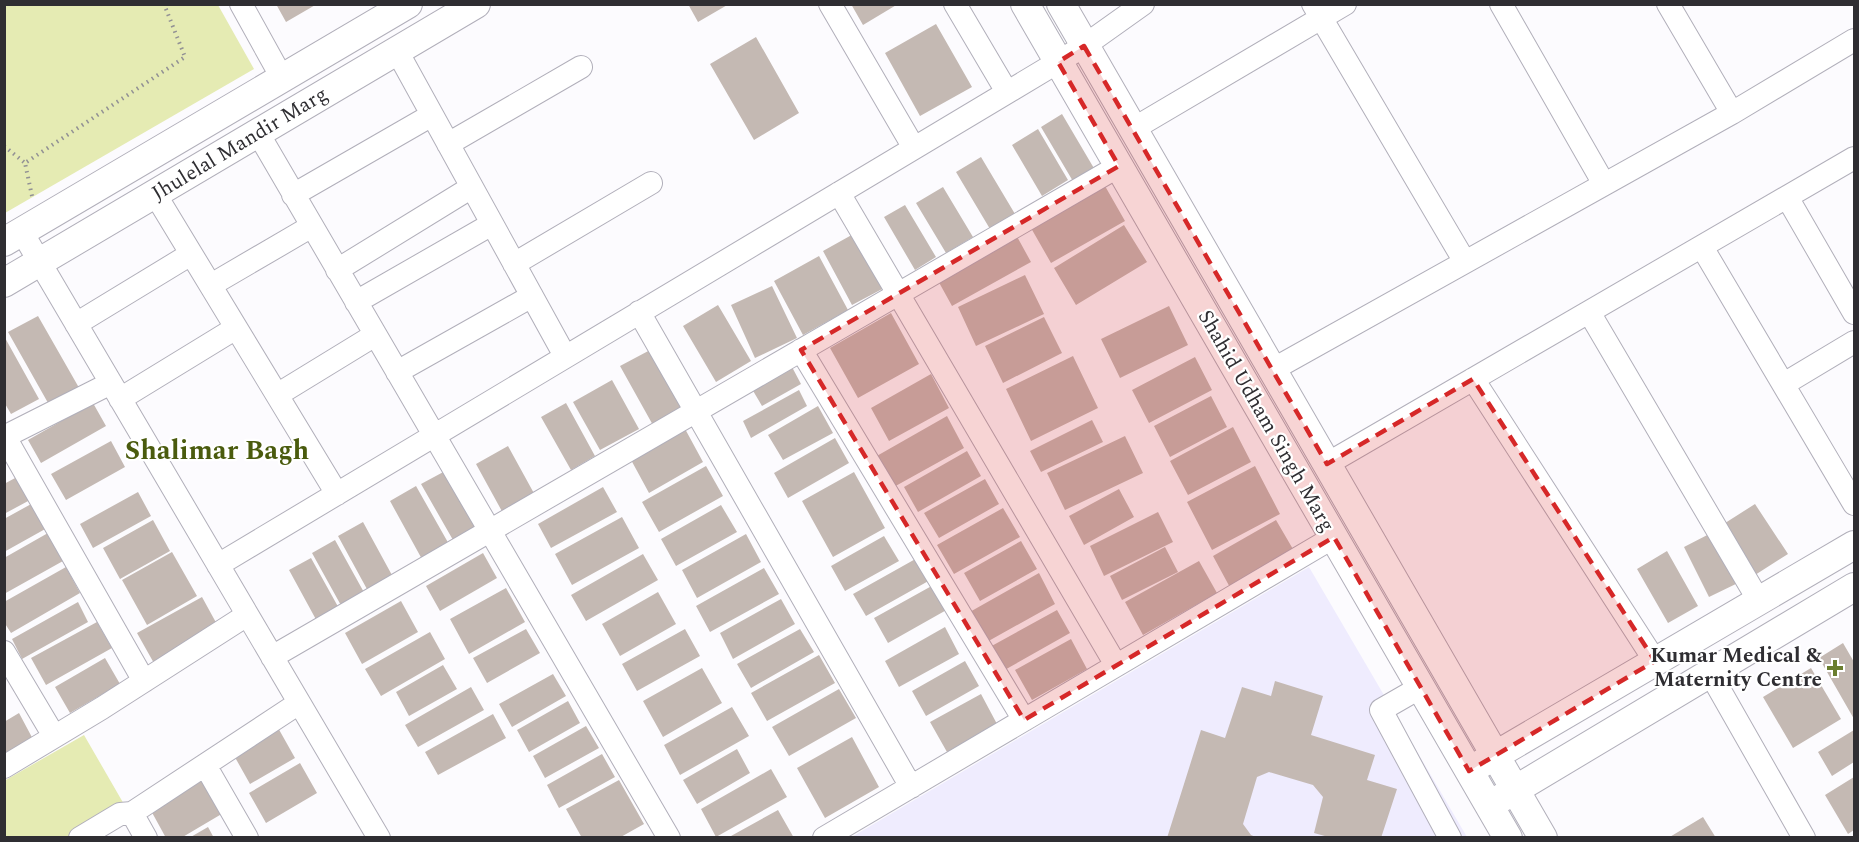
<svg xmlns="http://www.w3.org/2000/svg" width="1859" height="842" font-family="Spectral,serif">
<rect width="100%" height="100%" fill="#fcfbfe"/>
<path fill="#efecfe" d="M1309 567 1467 837 850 838Z"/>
<path fill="#e5ebb3" d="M5 4 218 5 254 69 5 213Z
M84 735 125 806 72 837H5L4 781Z"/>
<path fill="#c4b9b3" d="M276 4H317L286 22Z
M688 4H729L698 22Z
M851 4H898L863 25Z
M936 24 972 87 920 116 885 53Z
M756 37 799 113 754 140 710 64Z
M1062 114 1095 170 1074 183 1041 127Z
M1038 129 1068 180 1042 196 1012 145Z
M981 157 1015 214 990 229 956 172Z
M1105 186 1125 221 1051 263 1031 228Z
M943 187 973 237 946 253 916 203Z
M905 205 936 257 915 270 884 217Z
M1124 225 1147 262 1076 305 1054 268Z
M857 232 886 287 852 305 823 251Z
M1015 233 1031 262 952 306 936 277Z
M819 256 848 310 803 335 774 281Z
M1025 275 1044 314 976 346 958 307Z
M772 286 797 338 755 358 731 305Z
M718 305 751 361 716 382 683 326Z
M1169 306 1188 345 1120 378 1101 339Z
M891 313 919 364 858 398 830 348Z
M38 316 82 393 52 410 8 332Z
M1044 317 1062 353 1003 383 985 346Z
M4 336 39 399 11 414 4 402Z
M652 349 686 409 654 427 620 366Z
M1073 356 1098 408 1031 441 1006 389Z
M1195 357 1212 390 1149 423 1132 390Z
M792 367 801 384 762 406 752 389Z
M931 374 949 408 889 441 871 408Z
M612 380 639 429 600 450 573 402Z
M799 390 807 406 751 438 743 421Z
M1211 396 1227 427 1170 457 1154 426Z
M93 403 106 426 41 463 28 440Z
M566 403 595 456 571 470 541 417Z
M818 406 833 433 783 460 768 435Z
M947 416 964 448 892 488 875 457Z
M1092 420 1103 442 1041 472 1030 451Z
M684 427 703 462 649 493 630 458Z
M1233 427 1251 462 1188 495 1170 461Z
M1125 436 1143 473 1065 510 1047 473Z
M835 438 849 463 788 498 774 473Z
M111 441 125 467 66 500 51 474Z
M508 446 536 497 504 515 476 464Z
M967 451 981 476 918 512 904 487Z
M706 466 723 496 659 532 642 502Z
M1255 466 1280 514 1212 550 1187 502Z
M447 470 478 526 453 540 421 484Z
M854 472 885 528 833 557 802 501Z
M17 477 30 500 4 514V484Z
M985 479 999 504 939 538 924 513Z
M416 486 450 546 423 561 390 501Z
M603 487 617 512 551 548 538 524Z
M1119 489 1134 517 1084 545 1069 516Z
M138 492 151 516 93 548 80 524Z
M33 503 47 528 4 552V519Z
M1755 504 1788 554 1755 575 1722 525Z
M721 505 737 532 676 566 661 539Z
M1003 508 1020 537 954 574 937 545Z
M1158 512 1173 542 1104 576 1090 546Z
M622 517 639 548 572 585 555 554Z
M153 520 170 551 120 579 103 548Z
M1276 520 1297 556 1233 593 1213 556Z
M363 522 393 577 368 591 338 536Z
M1717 530 1742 581 1709 597 1684 547Z
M48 533 63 561 4 594V558Z
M746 534 761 562 697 598 682 570Z
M884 536 899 561 845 591 831 566Z
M335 540 366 596 343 609 312 553Z
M1021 541 1037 569 980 601 964 573Z
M1165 547 1178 572 1122 600 1110 576Z
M1667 551 1698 606 1668 623 1637 569Z
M172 552 197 596 147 625 122 580Z
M483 553 497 578 440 611 426 586Z
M643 554 658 580 586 621 571 595Z
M919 557 932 579 866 616 853 594Z
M311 558 341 612 319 625 289 570Z
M1199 561 1217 593 1143 635 1125 602Z
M66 567 80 593 11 633 4 622V602Z
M764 568 779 594 710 632 696 606Z
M1039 573 1055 604 985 643 968 613Z
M937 583 950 608 888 643 874 618Z
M506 588 525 622 469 654 450 619Z
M658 592 676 624 620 656 602 624Z
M202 597 219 628 155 665 137 633Z
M781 599 795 624 733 659 720 633Z
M401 601 418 632 362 664 345 633Z
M78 602 88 622 22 659 12 639Z
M1057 610 1070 633 1001 672 988 648Z
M97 622 112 648 46 685 31 658Z
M945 627 959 654 899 687 885 661Z
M526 629 540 653 487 683 473 658Z
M685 629 700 656 637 691 622 664Z
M800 629 814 652 751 688 737 664Z
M430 632 445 659 381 696 365 669Z
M1071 639 1087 669 1032 700 1015 670Z
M1843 643 1854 662V719L1819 658Z
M819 655 835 683 767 721 751 693Z
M105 658 120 684 70 713 55 687Z
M965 661 979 686 926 716 912 691Z
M443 665 457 689 409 716 396 692Z
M702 668 722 703 663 737 643 701Z
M1811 668 1841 719 1793 748 1763 697Z
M553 674 566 696 512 727 499 704Z
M1275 681 1323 696 1311 735 1375 755 1367 780 1397 789 1381 838H1332L1314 833 1323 797 1313 785 1269 772 1257 777 1243 824 1251 835 1258 838H1167L1201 730 1225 738 1242 687 1271 696Z
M471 687 484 710 418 747 405 725Z
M839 689 856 718 789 756 772 727Z
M981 694 997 724 947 752 930 722Z
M568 701 580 723 529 752 517 730Z
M732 707 749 736 680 775 664 745Z
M19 713 35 743 4 760V722Z
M493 714 506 738 438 775 425 752Z
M277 726 295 758 250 784 232 752Z
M586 726 599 748 545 778 533 756Z
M1854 730V762L1832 776 1818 752Z
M852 737 879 787 825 818 797 768Z
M737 749 750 773 697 804 683 780Z
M602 754 615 777 559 808 547 785Z
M300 763 317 793 266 823 249 793Z
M771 769 787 797 716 837 701 809Z
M204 775 225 812 181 838H166L149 807Z
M1854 777V830L1848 834 1825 795Z
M619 780 644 824 619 838H582L566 809Z
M778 810 794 838H732L731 836Z
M1703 817 1716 838H1668Z
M208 827 214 838H189Z"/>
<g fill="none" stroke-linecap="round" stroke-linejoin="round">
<g stroke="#b1afba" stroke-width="24">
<path id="minor" d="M241 4 282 78
M830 4 914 148
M955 4 1007 92
M1313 4 1465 262
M1501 4 1604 184
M1668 4 1732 113
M397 51 565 356
M1133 129 1345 4
M258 133 669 838
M448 144 581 67
M839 193 1116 665
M155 194 337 494
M293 195 432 115
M1787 197 1854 313
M22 232 379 838
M1702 247 1854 504
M514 264 651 183
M337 270 472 187
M211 285 312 226
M356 302 492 224
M639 312 911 787
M1589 312 1759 601
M76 324 191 254
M801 350 1024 720
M1272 370 1732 113 1854 40
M397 372 532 296
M1473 379 1655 661
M1784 384 1854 342
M277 395 375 335
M120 399 236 328
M4 437 111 383
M5 437 144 681
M1327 464 1854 158
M218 565 1058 62 1084 46 1143 4
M4 652 54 736
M272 657 1119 166
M1710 673 1804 838
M1421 687 1381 710 1450 838
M205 765 247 838
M4 767 102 708 247 615
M132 813 146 838
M80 838 120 814 132 813 299 703
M824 838 1334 537"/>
</g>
<g stroke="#b1afba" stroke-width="30">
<path id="tertiary" d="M1025 4 1508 838
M1061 4 1543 838
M4 242 408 4
M4 283 476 4
M1479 765 1854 545
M1498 800 1854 587"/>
</g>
<path stroke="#929194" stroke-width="4" stroke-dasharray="1.5 4.5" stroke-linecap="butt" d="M4 146 25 163
M32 196 25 163 185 57 164 4"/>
<use href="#minor" stroke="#fff" stroke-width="22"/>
<use href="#tertiary" stroke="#fff" stroke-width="28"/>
</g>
<path fill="#d62828" fill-opacity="0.2" stroke="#d62828" stroke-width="4.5" stroke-dasharray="12 8" stroke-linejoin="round" d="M1084 46 1327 464 1473 379 1655 661 1469 771 1334 537 1024 720 801 350 1119 166 1058 62Z"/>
<path fill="#6a7e2f" stroke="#fff" stroke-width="2" d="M1832 659h6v6h6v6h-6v6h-6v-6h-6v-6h6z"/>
<g text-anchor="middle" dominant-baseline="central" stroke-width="4.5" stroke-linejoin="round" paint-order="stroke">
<g font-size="21" fill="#2f2e32" stroke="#fff">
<text transform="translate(240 144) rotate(-31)">Jhulelal Mandir Marg</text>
<text transform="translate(1266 421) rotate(60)">Shahid Udham Singh Marg</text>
</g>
<g font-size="21" font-weight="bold" fill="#2f2e32" stroke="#fff" text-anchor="end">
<text x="1822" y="656">Kumar Medical &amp;<tspan x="1822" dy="24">Maternity Centre</tspan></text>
</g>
<g font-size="27" font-weight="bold" fill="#4a5b0e" stroke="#fff">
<text x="217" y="451">Shalimar Bagh</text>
</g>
</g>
<rect width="1859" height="842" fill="none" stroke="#2f2e32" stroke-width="12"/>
</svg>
